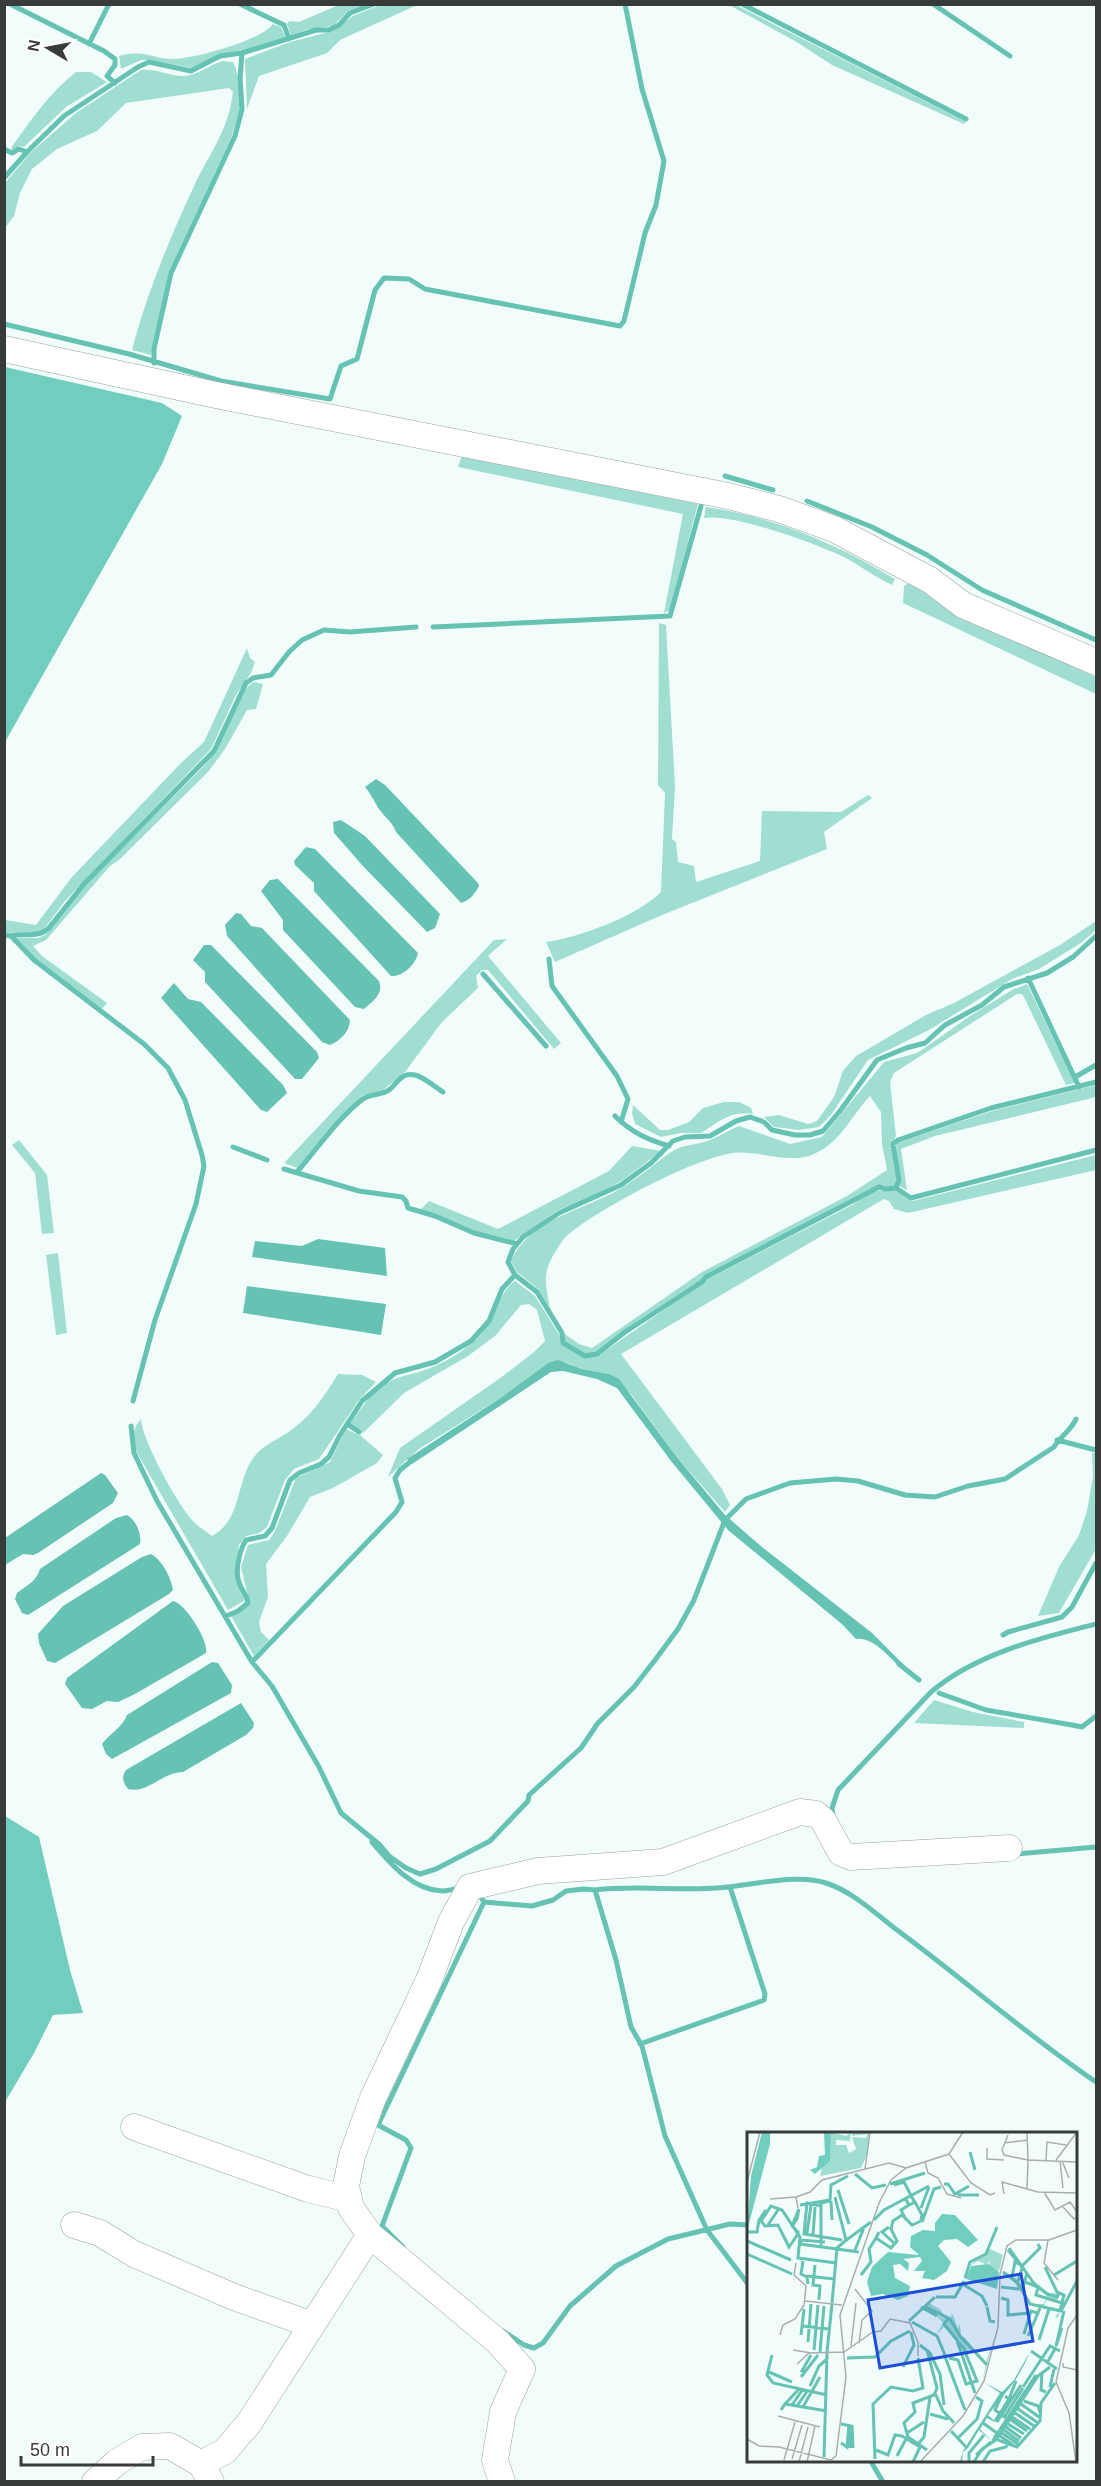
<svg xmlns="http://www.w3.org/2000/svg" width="1101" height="2486" font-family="Helvetica,sans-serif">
<rect width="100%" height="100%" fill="#f2fdfb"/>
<path fill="#a1ded2" d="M341 4 366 5 348 11 333 26 305 30 291 36 287 24 289 21 299 22Z
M380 5H417L340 40 327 53 259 76 247 109 245 59 290 42 333 31 353 16Z
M729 5H736L966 122 964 124 832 65 795 41Z
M273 24 281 27 286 39 243 50 221 54 192 68 150 60H141L121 69 119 56C146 49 151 59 174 59 194 59 262 40 273 24Z
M223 61 233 62C239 72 241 95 240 107 239 115 234 126 232 136L169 272 151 355 132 350C147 293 169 240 194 186 210 152 228 132 233 92L229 88 126 103 97 131 57 149 32 169 20 193 14 216 5 228V183L30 153 76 113 141 70C157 68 168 76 183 76 197 76 209 65 223 61Z
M76 72H91L107 82 66 107 24 147 20 146 13 150 11 148C31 120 49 93 76 72Z
M462 456 698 504 670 610 664 613 683 514 458 467Z
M706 507C772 516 839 545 895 579L892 585C872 576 855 561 835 553 808 541 731 513 704 518Z
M910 582 969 619 1096 677V694L903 603 904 586Z
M659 623 666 625 675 786 672 839 676 842 678 862 694 866 696 882 760 861 762 811 841 812 868 795 872 798 824 832 827 849 662 915 555 962 546 942C581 937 637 916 661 892L665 793 658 785Z
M247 648 250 658 255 662 251 673 236 695 211 749 65 901 42 932 5 933V920L36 925 72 877 181 763 204 742Z
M254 682 263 684 256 709 247 710 225 749 208 772 120 859 110 866 46 940 33 946 42 956 107 1003 102 1009 35 958 15 938H38L45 935 86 884 200 770C206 763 213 756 218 747 227 731 238 690 254 682Z
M1096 921V930L1081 943 1039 969 1012 979 929 1030 868 1060 831 1115 819 1127 799 1130 774 1127 764 1117 779 1115 808 1124 817 1121 834 1097 843 1071 856 1056 926 1015 954 1003 1060 945Z
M507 939 488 956 561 1043 554 1049 488 970H482L476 976 478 988 442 1022 405 1072 380 1093 364 1095 350 1108 298 1168 286 1164 285 1162 494 940Z
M1027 984 1075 1083 1066 1085 1025 999 1022 994H1017L894 1073 890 1082 896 1136 892 1144 897 1181 895 1186 884 1187 879 1185 868 1190 705 1276 701 1282 687 1289 624 1330 596 1353 586 1355 564 1342 565 1334 579 1344 592 1348 702 1272 847 1196 887 1170 882 1144 881 1112 870 1096C851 1116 841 1142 814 1154 790 1165 757 1150 733 1153 692 1159 603 1207 570 1233 562 1239 551 1258 548 1267 543 1280 548 1295 550 1308L538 1289 517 1272 511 1261C530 1217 587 1210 623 1187 640 1177 655 1163 671 1152 682 1144 698 1145 710 1140 720 1136 729 1130 739 1126L790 1144 822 1137 884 1062 917 1053 926 1047 970 1016 1012 990Z
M1096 1085V1097L935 1136 901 1149 907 1190 899 1186 901 1180 896 1145 899 1142 992 1111Z
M724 1102H739L751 1108 753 1114C730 1110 718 1123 701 1133H681L661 1137 635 1124 632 1113 633 1105 660 1130H668L689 1122 703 1108Z
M19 1140 47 1175 54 1233 42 1234 35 1173 12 1145Z
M632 1146 661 1151 623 1180 596 1195 558 1210 514 1241 474 1231 420 1210 429 1201 498 1229 609 1171Z
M1096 1155V1170L908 1213 894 1209 889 1201 884 1199 621 1354 722 1489 730 1505 725 1512 676 1456 631 1394 609 1374 582 1369 565 1362 548 1363 502 1397 419 1449 388 1477 400 1448 503 1376 534 1352 545 1341 537 1310 529 1304 521 1305 495 1336 468 1356 404 1393 363 1433 350 1424C360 1410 369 1395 383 1385 395 1377 409 1375 422 1371 440 1365 460 1354 474 1341 494 1325 497 1293 515 1281L535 1296 560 1336 561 1344 585 1358 598 1356 708 1279 852 1205C868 1194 869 1191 887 1190 890 1190 894 1189 897 1190 903 1193 905 1199 913 1201Z
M58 1253 67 1333 56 1335 46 1255Z
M338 1374 362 1375 376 1382 359 1400 319 1459 294 1469 285 1480 267 1527 259 1533 246 1536 239 1545 235 1567 237 1584 244 1594V1601L228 1610 137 1453C133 1439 131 1430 141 1419 142 1440 178 1505 193 1521 198 1527 206 1531 212 1536 243 1519 235 1482 254 1457 262 1446 276 1440 287 1433 310 1418 324 1397 338 1374Z
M346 1429 361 1436 383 1455 377 1463 333 1488 310 1497 287 1536 266 1564 268 1597 259 1622 261 1632 269 1640 254 1656 231 1616 250 1604 241 1567 248 1545 269 1540 274 1533 296 1478 330 1462Z
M1092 1453H1096V1549L1059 1613 1038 1616 1059 1567 1079 1535 1087 1511 1093 1476Z
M934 1700 973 1712 1024 1722V1728L914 1723Z"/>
<path fill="#71cdbd" d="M5 367 162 403 182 416 162 464 5 742Z
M5 1816 39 1837 70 1970 83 2013 53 2015 34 2053 5 2102Z"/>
<path fill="#66c2b2" d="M376 779 385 785 478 883 479 886C475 894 470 900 461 903L396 832C392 820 381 815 376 804 372 797 370 793 365 787Z
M341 820 365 836 440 914 435 928 427 932 362 865 334 833 333 822Z
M306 847 315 849 418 953C416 964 403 977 391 976L314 891V883L295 865 294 861Z
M278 879 379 981C384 994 373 1001 364 1009L355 1007 283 930V920L261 891 270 880Z
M236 913 241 914 251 926 262 928 350 1020C350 1031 340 1041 330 1045L322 1042 227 936 225 925Z
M204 945H211L317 1052 319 1058 302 1079H295L205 982V972L193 960Z
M174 983 188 999 201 1002 283 1085 287 1093 267 1112 261 1110 161 998Z
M318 1239 385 1248 387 1276 252 1257 255 1241 302 1246Z
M247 1286 386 1304 381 1335 243 1313Z
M558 1360 582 1369 609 1374 619 1379 676 1456 725 1515 762 1547 872 1633 904 1665 902 1669C890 1658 873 1636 856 1639L843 1625 728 1530 671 1461 617 1388 597 1379 563 1371 551 1372 412 1464 407 1459 502 1397 548 1363Z
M101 1473 105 1475 118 1493 113 1503 38 1553 33 1555 23 1554 5 1565V1538Z
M127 1515C136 1520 142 1534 140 1544L28 1615 22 1613 15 1599 17 1593C27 1585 36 1582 40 1569L116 1518Z
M151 1554C162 1560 171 1577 173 1590L169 1594 55 1663 47 1661 39 1643 38 1634 63 1606 142 1557Z
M173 1601C185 1603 209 1641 206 1653L135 1694 118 1702 107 1701 92 1709 82 1708 65 1684 67 1678Z
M212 1662 218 1663 232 1685 231 1693 112 1759 106 1754 102 1744C110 1733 122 1728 127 1715Z
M241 1703 254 1723 253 1728 246 1735 183 1772C162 1772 148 1794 128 1789 123 1782 121 1778 126 1770Z"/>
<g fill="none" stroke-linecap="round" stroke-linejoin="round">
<path stroke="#66c2b2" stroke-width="5" d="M10 4 104 51 115 59V65L107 76 115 83
M240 4 284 25 289 39
M742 4 966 119
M933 4 1010 56
M89 44 109 4
M4 149 12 153 19 149 27 152
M4 178 27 152 64 116 138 67 149 62 191 71 220 56 242 53 316 30H329L339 25 350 13 374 4
M4 324 129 354 221 381 330 399 341 366 357 359 375 290 384 278 409 279 425 289 620 326 624 321 645 233 656 205 664 161 642 89 625 4
M154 363V349L171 273 235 136 242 109 240 78 242 53
M725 476 773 490
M807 501 872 527 927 555 982 590 1096 640
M433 627 670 616 701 506
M4 935 11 936 34 960 144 1044 168 1068 185 1100 202 1155 204 1166 196 1204 155 1320 133 1401
M11 936C25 933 37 938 48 929L84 884 214 751 246 683 253 678 271 675 289 652 302 640 324 630 350 632 416 627
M549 959 552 986 617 1076 628 1099 621 1122
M483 974 546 1046
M1028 978 1079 1087
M1075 1077 1096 1065
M615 1116C631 1132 648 1140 669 1146
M233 1147 267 1160
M284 1169 359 1191 402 1197 406 1201 408 1208 435 1216 474 1233 517 1244
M297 1172C318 1148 338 1118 363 1099 371 1093 381 1096 389 1090 398 1083 401 1072 415 1075 424 1077 435 1087 443 1092
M896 1188 899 1180 893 1144 898 1140 991 1108 1096 1082
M515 1275 537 1292 562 1333 563 1343 585 1356 597 1354 625 1332 702 1282 706 1277 879 1187 885 1189 896 1188 911 1198 1096 1150
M347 1424 359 1432
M131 1426 134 1453 157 1501 252 1662 272 1686 319 1767 341 1813 380 1845 389 1856 406 1868 420 1874 436 1869 490 1841 528 1801 529 1795 581 1748 598 1723 634 1687 655 1660 678 1629 694 1600 725 1520 746 1499 790 1483 836 1479 858 1481 905 1495 935 1497 968 1486 1005 1479 1054 1447C1060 1436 1071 1431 1076 1419
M1057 1440 1096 1450
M226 1616 238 1611 248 1603C247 1595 243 1592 240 1585 234 1573 239 1551 246 1540L265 1536 272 1528 290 1480 299 1473 321 1464 329 1457 340 1435 362 1401 395 1373 435 1362 471 1341 489 1321 502 1289 515 1275 508 1262 513 1249 523 1237 559 1213 621 1185 651 1163 673 1141 685 1137 710 1136 736 1121 750 1117 764 1122 772 1130 795 1135H810L823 1131 840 1111 877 1060 906 1048 925 1043 945 1025 982 1005 1004 987 1047 973 1073 957 1096 936
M1003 1635 1008 1632 1062 1617 1072 1607 1096 1563
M252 1662 396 1512 402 1502 395 1478 400 1470 415 1458
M899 1664 919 1680
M939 1693 986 1710 1072 1725 1082 1727 1096 1716
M833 1816 832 1808 838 1790 931 1692C975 1654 1040 1638 1096 1624
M372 1842C390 1863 412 1890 442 1891 449 1891 454 1888 461 1889
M1015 1854 1096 1847
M595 1890C635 1885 677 1891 717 1888 750 1886 795 1873 826 1883 854 1892 878 1916 901 1933 967 1982 1028 2036 1096 2082
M478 1893 484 1902 532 1906 553 1900 566 1891 584 1889 595 1890 616 1960 631 2027 642 2046 665 2136 707 2230 748 2284
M640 2044 764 2000 765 1994 730 1887
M403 2247 382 2226 411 2148 406 2140 378 2125 484 1902
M503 2331 524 2345 534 2348 543 2343 570 2306 616 2266 668 2239 730 2224 748 2225
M870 2460 883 2482"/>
<g stroke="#98a2a0" stroke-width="27">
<path id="minor" d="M4 349 216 395 728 496 779 509 834 529 930 580 963 605 1096 662
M134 2127 308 2189 349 2199
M74 2225 100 2233 134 2254 234 2297 312 2325
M201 2464 225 2451 249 2423 370 2235
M95 2482 117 2462 142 2447 170 2446 201 2464 211 2482
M502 2482 495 2460 503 2412 522 2369 498 2342 370 2235 351 2208 346 2186 352 2156 373 2098 429 1980 451 1922 470 1887 538 1871 663 1862 800 1812 816 1814 823 1820 841 1853 851 1857 1009 1848"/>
</g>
<use href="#minor" stroke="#fff" stroke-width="26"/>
</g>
<g transform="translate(747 2132)">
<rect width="330" height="330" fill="#f2fdfb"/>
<path d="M84 0 99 4 104 0 103 9 89 8V13H99L102 21 109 17 105 5 119 6 120 2 105 4V0H122L121 21 114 36 73 44 76 31 82 29ZM243 117 256 123 252 139 242 135 243 128 240 133 231 129 221 135ZM256 139 270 147 284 172H297L299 166 289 163 298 166 300 162 279 150 288 153 286 148 302 161H312L310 169 300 167 297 174 313 178 311 186 308 185 312 180 303 178 298 191 303 176 284 173 272 158 254 155 271 156 264 145 255 143ZM188 166 182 171 193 177 198 186 203 187 205 181 211 196 212 193 213 192 214 204 218 206 239 230 248 204 235 250 239 233 225 215 219 220 228 239 230 249 214 211 210 210 222 241 225 250H224L209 211 210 209 197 195 189 203 196 191 187 181 199 188 185 177 175 175Z" fill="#a1ded2"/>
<path d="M15 0H23V12L0 99 4 44ZM77 0H84L83 29 68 42 63 38 70 35 72 24 78 23ZM195 82 208 83 231 108 221 115 210 107 197 108 191 114 204 130 200 139 187 148 175 146 178 139H167L175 129 173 125 156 127 162 131 161 139 153 132 146 133 148 146 163 154 161 164 151 168 136 162 124 164 120 150 125 135 141 120 172 123 163 115 164 104 176 98 188 99V91ZM241 132 252 140 250 157 219 147 224 134Z" fill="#71cdbd"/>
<path d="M282 221 278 231 268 249 241 283 250 291 240 286 233 297 245 309 232 298 221 316 216 320 215 329 213 330 216 319 253 261 238 251 255 260 267 248Z" fill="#66c2b2"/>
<path fill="none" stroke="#66c2b2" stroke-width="3" d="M223 20 228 38M108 42 125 56 139 53M143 52 178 41M197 52H201L208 62 222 54M147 53 157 50 167 69M91 58 102 92M211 63H232M88 65 99 108M158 66 162 73 168 70 175 83 174 88M84 69 85 88M53 73 83 68 84 53 101 44M74 74 60 71 57 102 95 108M174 76 182 55M158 86 154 78 162 73M127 88 137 78 182 54M175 90 187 57 194 55M21 93 31 78M46 93 50 87 52 77 45 94 52 101M142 95 135 100 147 111M1 100H10L12 88 19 78M132 100 129 106 144 116 150 109 144 97 146 89 155 83 165 93 174 89M60 101 64 73M51 102 42 115 31 93 18 94 14 89 24 74 35 78 53 105 51 126 89 131M66 103 68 75M0 109 44 128M98 109 124 90M53 112 112 120M53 112 54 108 78 110M74 114V71L83 69M262 116 288 153 300 162 310 165 312 161M108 118 116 98 113 96M261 118 275 135M0 122 45 142M56 129 54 142 60 145 61 152M68 133 66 153 73 154 72 168M298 135 310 160 317 163 313 178M256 140 271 151 283 172 314 179 330 149M114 143 124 130 122 117 129 106M307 143 330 129M60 144 87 147M265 145 268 130 272 132M218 146 223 130 239 122 250 95M271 149 276 133 293 116 291 112M278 150 291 155 289 163 315 171M217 153 235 164 240 174M254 155 272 157M275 159 280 141M189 165H208L217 149M254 166 261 168V183L284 181M85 171 90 116 98 109M177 174 203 187 213 204 240 233M174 175 190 184M240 175 243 189 248 190M201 187 197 192 210 208 228 261M162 189 188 165M165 190 190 204 198 223M56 194 82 197M315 196 309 214 317 179M277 202 284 179 291 181 293 176M54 203 57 177M281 204 291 181M292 208 302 177M61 210 64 172M173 213 183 221 193 242 197 273M67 218 71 173M180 218 190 256 187 263 166 271 168 280 157 291 161 305 180 318M284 219 310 237M73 220 77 174M80 220 85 172M197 222 218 278M25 223 20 243 26 251 80 263M100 226 128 225 144 209 163 199M202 226 211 228 219 252 230 249 216 215 211 210M300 231 309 215M156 235 167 213 164 200M22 240 45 250M58 240 55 239 64 223M295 240 294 258 299 260M54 245 71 223M63 254 72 234 80 227M276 255 303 214 313 219M303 255 307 237M188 261 196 279 207 291M256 261 248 278 259 286M262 267 269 249M277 269 291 274 293 280M38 272 53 256M274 272 292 285M45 273 56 257M50 274 61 258M56 275 73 245M271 277 291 291M34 278 38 272 80 279M268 281 287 294M183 282 201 287M258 284 276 256M265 285 283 297M264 288 280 299M248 289 262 267 258 264M250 290 274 253M236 291 250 301 246 309M94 292 104 294 103 316M261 292 277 302M105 293 106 316M259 295 274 306M257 298 272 309M204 299 220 316M160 301 177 290M255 301 271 312M250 302 289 243M253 304 269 315M210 307 230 287 235 269 229 265M251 308 270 315 293 289 294 271 308 251M94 311 100 315 102 292M172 311 177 305 183 265M129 318 141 323 148 303 155 304 173 315 166 330M229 323 244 310M150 324 159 307M77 325 80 221M128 327 126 272 144 255 166 259 176 256 171 226M222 330V321L237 303M227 330 235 317 249 308 291 244 303 235M236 330 243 319 259 315 262 310"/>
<path fill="none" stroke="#a7afae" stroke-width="1.5" d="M261 3 255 18 257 23 281 28 280 0M257 11 281 8M240 16V27L257 28M202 22 224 51 243 63 248 61M299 28 300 10 319 13M309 28 330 0M313 29 316 56M315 29 322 46M178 30 181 41 191 46 200 62 214 66M118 37 123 0M0 50 13 0M280 56 281 28 330 30M297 60 308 78 323 70 330 80M257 62 255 50 291 60 330 61M23 67 49 65M316 75 327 87 330 85M51 76 49 65 63 60 75 48 142 31 159 36M301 108 297 131 311 148M108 157 125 179 115 188 112 211M58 169 95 173M33 203 36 193 48 187 57 173 59 154 47 143 49 131M104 214 109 171M46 218 64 221M316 231V235L330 238M50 232 62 221 97 220 126 200 134 199 143 187 163 191 171 210V224M31 284 73 295M0 307 12 314 32 315 84 328 89 324 99 245 93 183 132 71 144 48 159 36 202 22 216 0M45 327 55 293M37 328 48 290M52 330 61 295M60 330 68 294M173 330 216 284 237 249 251 195 253 142 260 114 269 108H302L330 98M329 330 322 281 309 250 321 196 330 183"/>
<path fill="#1d4ed8" fill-opacity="0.15" stroke="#1d4ed8" stroke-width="3" d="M274 142 286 209 133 236 121 168Z"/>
<rect width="330" height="330" fill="none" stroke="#373b3a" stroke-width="3"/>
</g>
<rect width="1101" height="2486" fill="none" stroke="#373b3a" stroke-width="12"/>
<g transform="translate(48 48) rotate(280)" stroke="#ffffff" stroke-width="4.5" paint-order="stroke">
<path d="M0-4.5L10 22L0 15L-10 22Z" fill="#373b3a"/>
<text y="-9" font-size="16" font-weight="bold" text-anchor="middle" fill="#373b3a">N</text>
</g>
<path d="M21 2456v9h132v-9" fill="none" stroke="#373b3a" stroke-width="3"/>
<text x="30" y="2456" font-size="18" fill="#373b3a" stroke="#ffffff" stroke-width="4.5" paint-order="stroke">50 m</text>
</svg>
